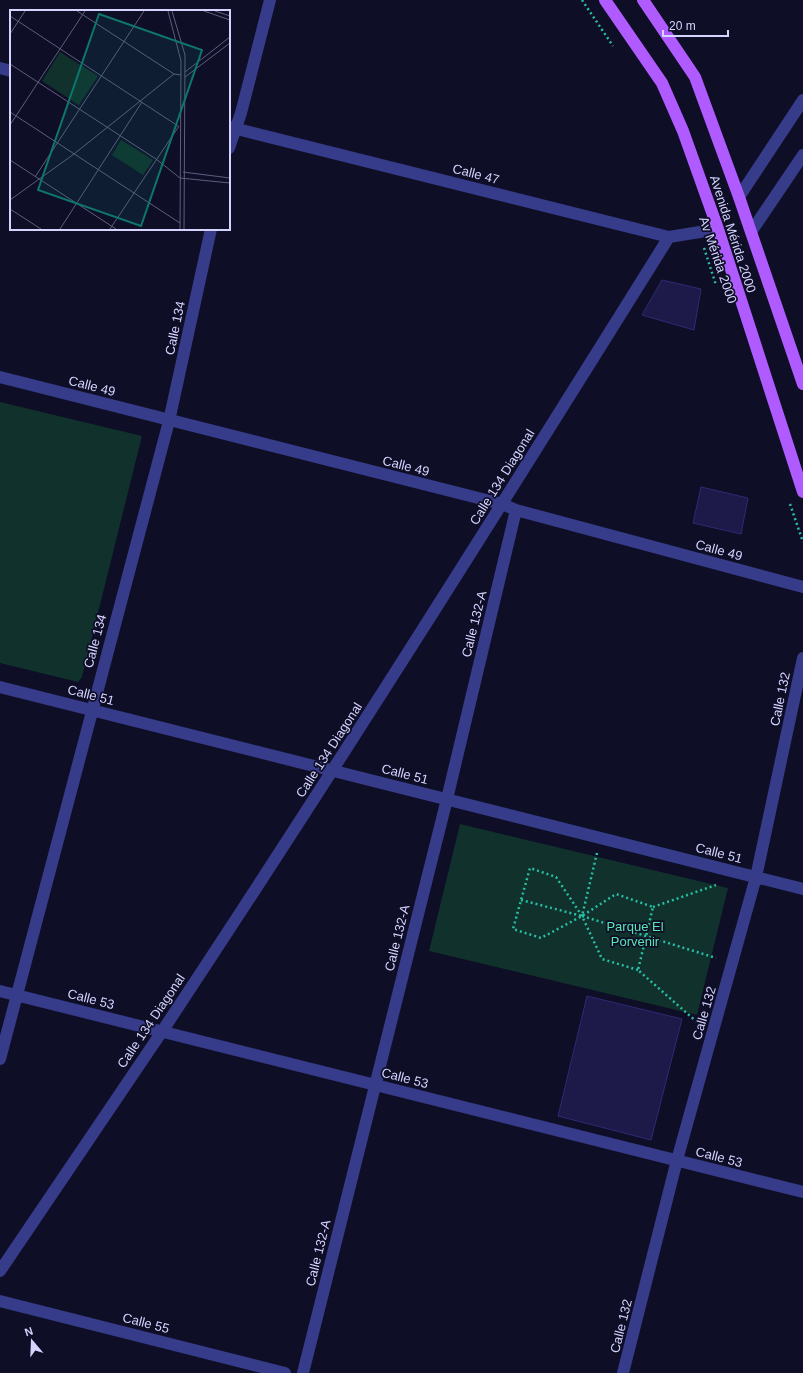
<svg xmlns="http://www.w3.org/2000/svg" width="803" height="1373" font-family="Helvetica,sans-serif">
<rect width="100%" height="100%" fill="#0f0e27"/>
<path fill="#10312c" d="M0 402 142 436 82 677 78 682 0 663Z
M460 824 728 888 697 1015 429 951Z"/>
<path fill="#1d1949" stroke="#302976" d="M662 280 701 289 694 330 642 315Z
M701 487 748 498 741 534 693 523Z
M587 996 682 1019 651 1140 558 1116Z"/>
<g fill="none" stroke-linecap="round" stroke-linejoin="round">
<path stroke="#28bfa5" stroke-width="2.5" stroke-dasharray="2 3" stroke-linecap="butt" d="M582 0 613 46
M704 248 716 285
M790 504 803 542
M597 853 582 916 716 958
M521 900 582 916
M653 907 716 885
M638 970 602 959 582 916 556 877 530 868 513 929 541 938 582 916 616 894 653 907 638 970 698 1023"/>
<path stroke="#363c89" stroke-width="12" d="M0 68 11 71
M229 127 669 237 718 229
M229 148 241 113 270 0
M739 197 803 100
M751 232 803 155
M0 377 502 504 516 510 803 587
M0 687 803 889
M0 991 803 1192
M0 1059 169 421 211 229
M0 1271C54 1191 109 1111 163 1030 336 769 503 503 669 237
M0 1301 285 1373
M303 1373 447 799 516 510
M623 1373 677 1160 756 877 803 658"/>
<path stroke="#af5bff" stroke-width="12" d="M605 0 662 83 683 131 718 229 803 492
M643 0 695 77 739 197 803 384"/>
</g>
<g text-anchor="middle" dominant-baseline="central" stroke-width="3.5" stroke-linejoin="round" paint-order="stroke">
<g font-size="13" fill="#d4d4ff" stroke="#0f0e27">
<text transform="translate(476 174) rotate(14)">Calle 47</text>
<text transform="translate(733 234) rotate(72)">Avenida Mérida 2000</text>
<text transform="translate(718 260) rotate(71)">Av Mérida 2000</text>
<text transform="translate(175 328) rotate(-78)">Calle 134</text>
<text transform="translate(92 386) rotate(14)">Calle 49</text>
<text transform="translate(406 466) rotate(14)">Calle 49</text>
<text transform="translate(502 477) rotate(-58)">Calle 134 Diagonal</text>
<text transform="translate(719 550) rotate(15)">Calle 49</text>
<text transform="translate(474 624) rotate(-76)">Calle 132-A</text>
<text transform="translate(95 641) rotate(-75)">Calle 134</text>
<text transform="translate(91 695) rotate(14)">Calle 51</text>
<text transform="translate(780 699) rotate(-78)">Calle 132</text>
<text transform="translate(329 750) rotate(-57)">Calle 134 Diagonal</text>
<text transform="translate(405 774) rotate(14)">Calle 51</text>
<text transform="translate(719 853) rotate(14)">Calle 51</text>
<text transform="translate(397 938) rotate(-76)">Calle 132-A</text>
<text transform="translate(91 999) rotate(14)">Calle 53</text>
<text transform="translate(704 1013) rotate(-74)">Calle 132</text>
<text transform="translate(151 1021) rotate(-56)">Calle 134 Diagonal</text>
<text transform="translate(405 1078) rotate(14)">Calle 53</text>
<text transform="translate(719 1157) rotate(14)">Calle 53</text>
<text transform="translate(318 1253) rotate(-76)">Calle 132-A</text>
<text transform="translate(146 1323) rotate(14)">Calle 55</text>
<text transform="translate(621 1326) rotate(-76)">Calle 132</text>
</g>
<g font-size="13" fill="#58e6b3" stroke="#0f0e27">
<text x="635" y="926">Parque El<tspan x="635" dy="15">Porvenir</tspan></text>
</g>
</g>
<g transform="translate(10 10)">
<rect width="220" height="220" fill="#0f0e27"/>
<path d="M50 42 88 66 69 95 32 71ZM111 130 143 150 133 165 102 145Z" fill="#10312c"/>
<path fill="none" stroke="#5e5d7d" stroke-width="1" d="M67 1 164 64 171 65M158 1 171 51 170 219M162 1 175 45 174 219M194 1 220 10M205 1 220 6M0 6 168 116M0 24 15 1M0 54 146 149 170 168 220 173M175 62 220 27M175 67 220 33M0 102 170 213M0 115 75 1M0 150 106 219M173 162 220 168M25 167 134 1M0 190 64 144 164 64M0 199 31 219M50 219 132 92M100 219 169 116"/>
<path fill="#0f766e" fill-opacity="0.15" stroke="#0f766e" stroke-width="2" d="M89 4 192 40 131 216 28 180Z"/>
<rect width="220" height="220" fill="none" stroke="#d4d4ff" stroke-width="2"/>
</g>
<g transform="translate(32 1341) rotate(341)" stroke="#0f0e27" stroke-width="3" paint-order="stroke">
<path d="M0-3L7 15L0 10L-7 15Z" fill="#d4d4ff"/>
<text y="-6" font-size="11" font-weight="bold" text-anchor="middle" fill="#d4d4ff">N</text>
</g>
<path d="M663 30v6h65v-6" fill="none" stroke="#d4d4ff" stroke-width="2"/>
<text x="669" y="30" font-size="12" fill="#d4d4ff" stroke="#0f0e27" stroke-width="3" paint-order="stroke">20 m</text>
</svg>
